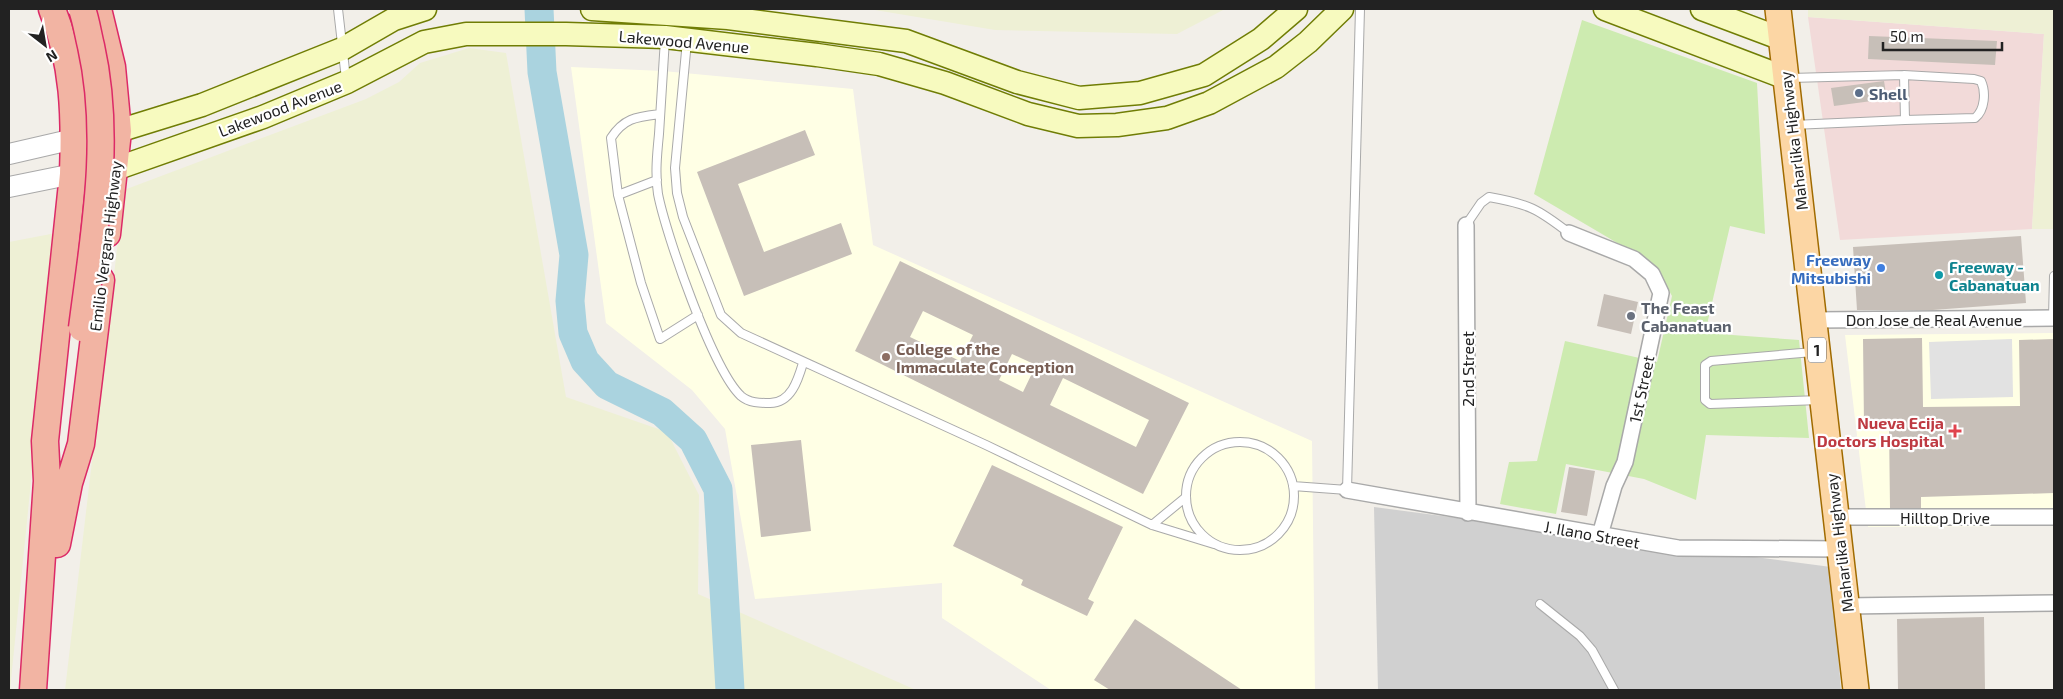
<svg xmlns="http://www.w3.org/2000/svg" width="2063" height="699" font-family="'Exo 2',sans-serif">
<rect width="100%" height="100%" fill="#f2efe9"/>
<path fill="#f2dad9" d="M1808 17 2044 34 2032 229 1840 240Z"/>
<path fill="#ffffe5" d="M571 67 663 71 853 89 873 245 1312 441 1315 690H1051L942 618V583L755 599 725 429 692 390 606 323Z
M2054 333V526L1868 527 1845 335Z"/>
<path fill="#d0d0d0" d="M1374 507 1831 567 1841 690H1378Z"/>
<path fill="#eef0d5" d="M869 9H1225L1177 34 995 30Z
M1808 9H2054V229H2032L2044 34 1808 17Z
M469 48 506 53 566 397 667 432 699 495 698 594 916 690H65L124 190 366 99 399 82 420 63Z
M56 233 10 690H9V242Z"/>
<path fill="#cdebb0" d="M1582 20 1757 83 1765 234 1730 226 1705 333 1799 340 1809 438 1706 435 1696 500 1644 479 1566 464 1556 514 1500 504 1509 462 1537 461 1565 341 1657 362 1672 296 1659 272 1636 254 1534 194Z"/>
<path fill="#e2e2e2" d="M2012 339 2013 397 1931 399 1929 342Z"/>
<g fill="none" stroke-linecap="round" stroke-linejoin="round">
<path stroke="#aad3df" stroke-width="29" d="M539 9 542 72 574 255 570 301 573 333 585 361 607 385 662 412 693 440 718 489 730 690"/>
</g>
<path fill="#c7bfb8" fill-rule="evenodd" d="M1869 36 1997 41 1995 65 1868 59Z
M1884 81 1887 99 1834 106 1831 88Z
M805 130 815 155 738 184 764 252 841 223 852 254 744 296 697 172Z
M2021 236 2026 303 1933 310H1857L1853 247Z
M900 261 1189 403 1143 494 855 351ZM923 311 973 335 960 361 910 337ZM1012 354 1036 365 1023 392 999 380ZM1063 378 1149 420 1136 447 1050 405Z
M1604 294 1638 302 1631 334 1597 326Z
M1922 338 1923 407 2020 406 2019 340 2054 339V493L1921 497V508H1890L1889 424 1864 425 1863 339Z
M801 440 811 531 761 537 751 445Z
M992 465 1123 527 1088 599 1094 602 1087 616 1021 585 1023 580 953 546Z
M1569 467 1595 471 1587 516 1561 512Z
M1984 617 1985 690H1898L1897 619Z
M1135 619 1242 690H1110L1094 680Z"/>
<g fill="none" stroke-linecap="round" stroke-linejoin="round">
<g stroke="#a9a9a9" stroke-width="10">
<path id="service" d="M338 9 346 79
M665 39C663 71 661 102 659 134 657 154 655 174 658 194 666 235 713 370 741 396 749 403 760 403 770 403 791 403 798 380 803 363
M687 41 675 168 677 193 683 217 721 315 741 333 986 445 1152 525 1214 544
M1904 75 1974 79 1981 81C1986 92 1985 110 1975 118L1905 120
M1790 78 1904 75 1905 120 1793 125
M660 114C636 117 624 118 611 138L618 195 641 283 660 339 698 315
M618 195 657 180
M1466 225 1481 203 1489 197C1529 204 1538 209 1569 233
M2053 318 2054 276
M1813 352 1711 361 1705 365V400L1710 404 1820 400
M1186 496a54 54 0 1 1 108 0a54 54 0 1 1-108 0Z
M1293 486 1347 490 1360 9
M1152 525 1186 497
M1540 604 1580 636 1592 650 1614 690"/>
</g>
<g stroke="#a9a9a9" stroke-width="18">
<path id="minor" d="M1466 225 1468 513
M1569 233 1634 259 1652 274 1661 293 1625 462 1614 486 1600 535
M1814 320 2054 318
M1347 490 1678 548 1840 549
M1836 517H2054
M1847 606 2054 603"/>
</g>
<g stroke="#a9a9a9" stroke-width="22">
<path id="tertiary" d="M9 154 74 139
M9 187 73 174"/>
</g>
<g stroke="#707d05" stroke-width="25">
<path id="secondary" d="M592 9 728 18 906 41 1017 82 1079 98 1140 93 1204 75 1261 39 1296 9
M1605 9 1786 78
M1702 9 1782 39
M74 139 118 131 202 105 342 49 394 19 425 9
M98 171 115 169 263 117 347 82 424 42 466 34H566L665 37 817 55 879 64 945 83 1028 114 1078 126 1117 125 1167 118 1209 103 1276 67 1308 42 1342 9"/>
</g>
<g stroke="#a06b00" stroke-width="28">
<path id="primary" d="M1778 9 1856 690"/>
</g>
<g stroke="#dc2a67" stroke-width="29">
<path id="trunk" d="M98 9 112 67 118 131 107 234
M57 544 69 483 81 444 101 280
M33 690 47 481 45 441 73 174C75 116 74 64 52 9"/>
</g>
<use href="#service" stroke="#fff" stroke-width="8"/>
<use href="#minor" stroke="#fff" stroke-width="15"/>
<use href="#tertiary" stroke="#fff" stroke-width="20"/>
<use href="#secondary" stroke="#f7fabf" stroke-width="22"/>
<use href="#primary" stroke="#fcd6a4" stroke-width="25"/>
<use href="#trunk" stroke="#f2b4a3" stroke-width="26"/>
<g stroke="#dc2a67" stroke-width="29" stroke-linecap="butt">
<path id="trunk-bridge" d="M82 9C86 20 88 34 91 46 112 140 94 234 82 328"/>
</g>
<use href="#trunk-bridge" stroke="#f2b4a3" stroke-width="26"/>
</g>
<circle fill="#5c6f8a" stroke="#fff" stroke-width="2" cx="1859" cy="93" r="5"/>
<circle fill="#3f7fe0" stroke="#fff" stroke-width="2" cx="1881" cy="268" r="5"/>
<circle fill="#0f9aa8" stroke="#fff" stroke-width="2" cx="1939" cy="275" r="5"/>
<circle fill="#6b7280" stroke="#fff" stroke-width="2" cx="1631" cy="316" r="5"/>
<circle fill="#8d6e63" stroke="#fff" stroke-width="2" cx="886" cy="357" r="5"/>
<path fill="#e0444e" stroke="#fff" stroke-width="2" d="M1952.5 423.5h5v5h5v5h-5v5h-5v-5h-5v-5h5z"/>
<g text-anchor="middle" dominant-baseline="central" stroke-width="4.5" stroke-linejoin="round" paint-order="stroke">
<rect fill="#fff" stroke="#646464" stroke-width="1" x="1808" y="337.5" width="18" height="25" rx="4"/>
<g font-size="15" font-weight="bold" fill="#222">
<text x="1817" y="350">1</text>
</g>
<g font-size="16" fill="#222" stroke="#fff">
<text transform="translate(684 41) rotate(5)">Lakewood Avenue</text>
<text transform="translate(280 108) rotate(-21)">Lakewood Avenue</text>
<text transform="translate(1793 141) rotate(-97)">Maharlika Highway</text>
<text transform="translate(105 246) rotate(-83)">Emilio Vergara Highway</text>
<text x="1934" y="319">Don Jose de Real Avenue</text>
<text transform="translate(1467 369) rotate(-90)">2nd Street</text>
<text transform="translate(1641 389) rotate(-78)">1st Street</text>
<text x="1945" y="517">Hilltop Drive</text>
<text transform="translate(1592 534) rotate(10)">J. Ilano Street</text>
<text transform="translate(1839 543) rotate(-97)">Maharlika Highway</text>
</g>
<g font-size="16" font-weight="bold" fill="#4e5e75" stroke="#fff" text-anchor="start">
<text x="1869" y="93">Shell</text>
</g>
<g font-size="16" font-weight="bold" fill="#366cbe" stroke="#fff" text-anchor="end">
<text x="1871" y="259">Freeway<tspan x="1871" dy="18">Mitsubishi</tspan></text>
</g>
<g font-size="16" font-weight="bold" fill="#0d838f" stroke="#fff" text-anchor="start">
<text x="1949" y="266">Freeway -<tspan x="1949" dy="18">Cabanatuan</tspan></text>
</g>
<g font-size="16" font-weight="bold" fill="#5b616d" stroke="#fff" text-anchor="start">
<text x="1641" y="307">The Feast<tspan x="1641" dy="18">Cabanatuan</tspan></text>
</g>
<g font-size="16" font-weight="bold" fill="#785e54" stroke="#fff" text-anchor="start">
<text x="896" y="348">College of the<tspan x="896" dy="18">Immaculate Conception</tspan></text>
</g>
<g font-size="16" font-weight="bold" fill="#be3a42" stroke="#fff" text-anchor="end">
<text x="1944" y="422">Nueva Ecija<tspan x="1944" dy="18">Doctors Hospital</tspan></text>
</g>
</g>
<rect width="2063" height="699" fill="none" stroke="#222222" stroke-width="20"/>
<g transform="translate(45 45) rotate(149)" stroke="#ffffff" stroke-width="4" paint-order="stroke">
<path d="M0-4L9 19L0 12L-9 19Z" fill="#222222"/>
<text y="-8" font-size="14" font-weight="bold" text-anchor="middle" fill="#222222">N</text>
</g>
<path d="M1883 42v8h119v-8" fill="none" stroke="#222222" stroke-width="2.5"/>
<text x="1890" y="42" font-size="15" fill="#222222" stroke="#ffffff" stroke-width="4" paint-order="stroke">50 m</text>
</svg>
